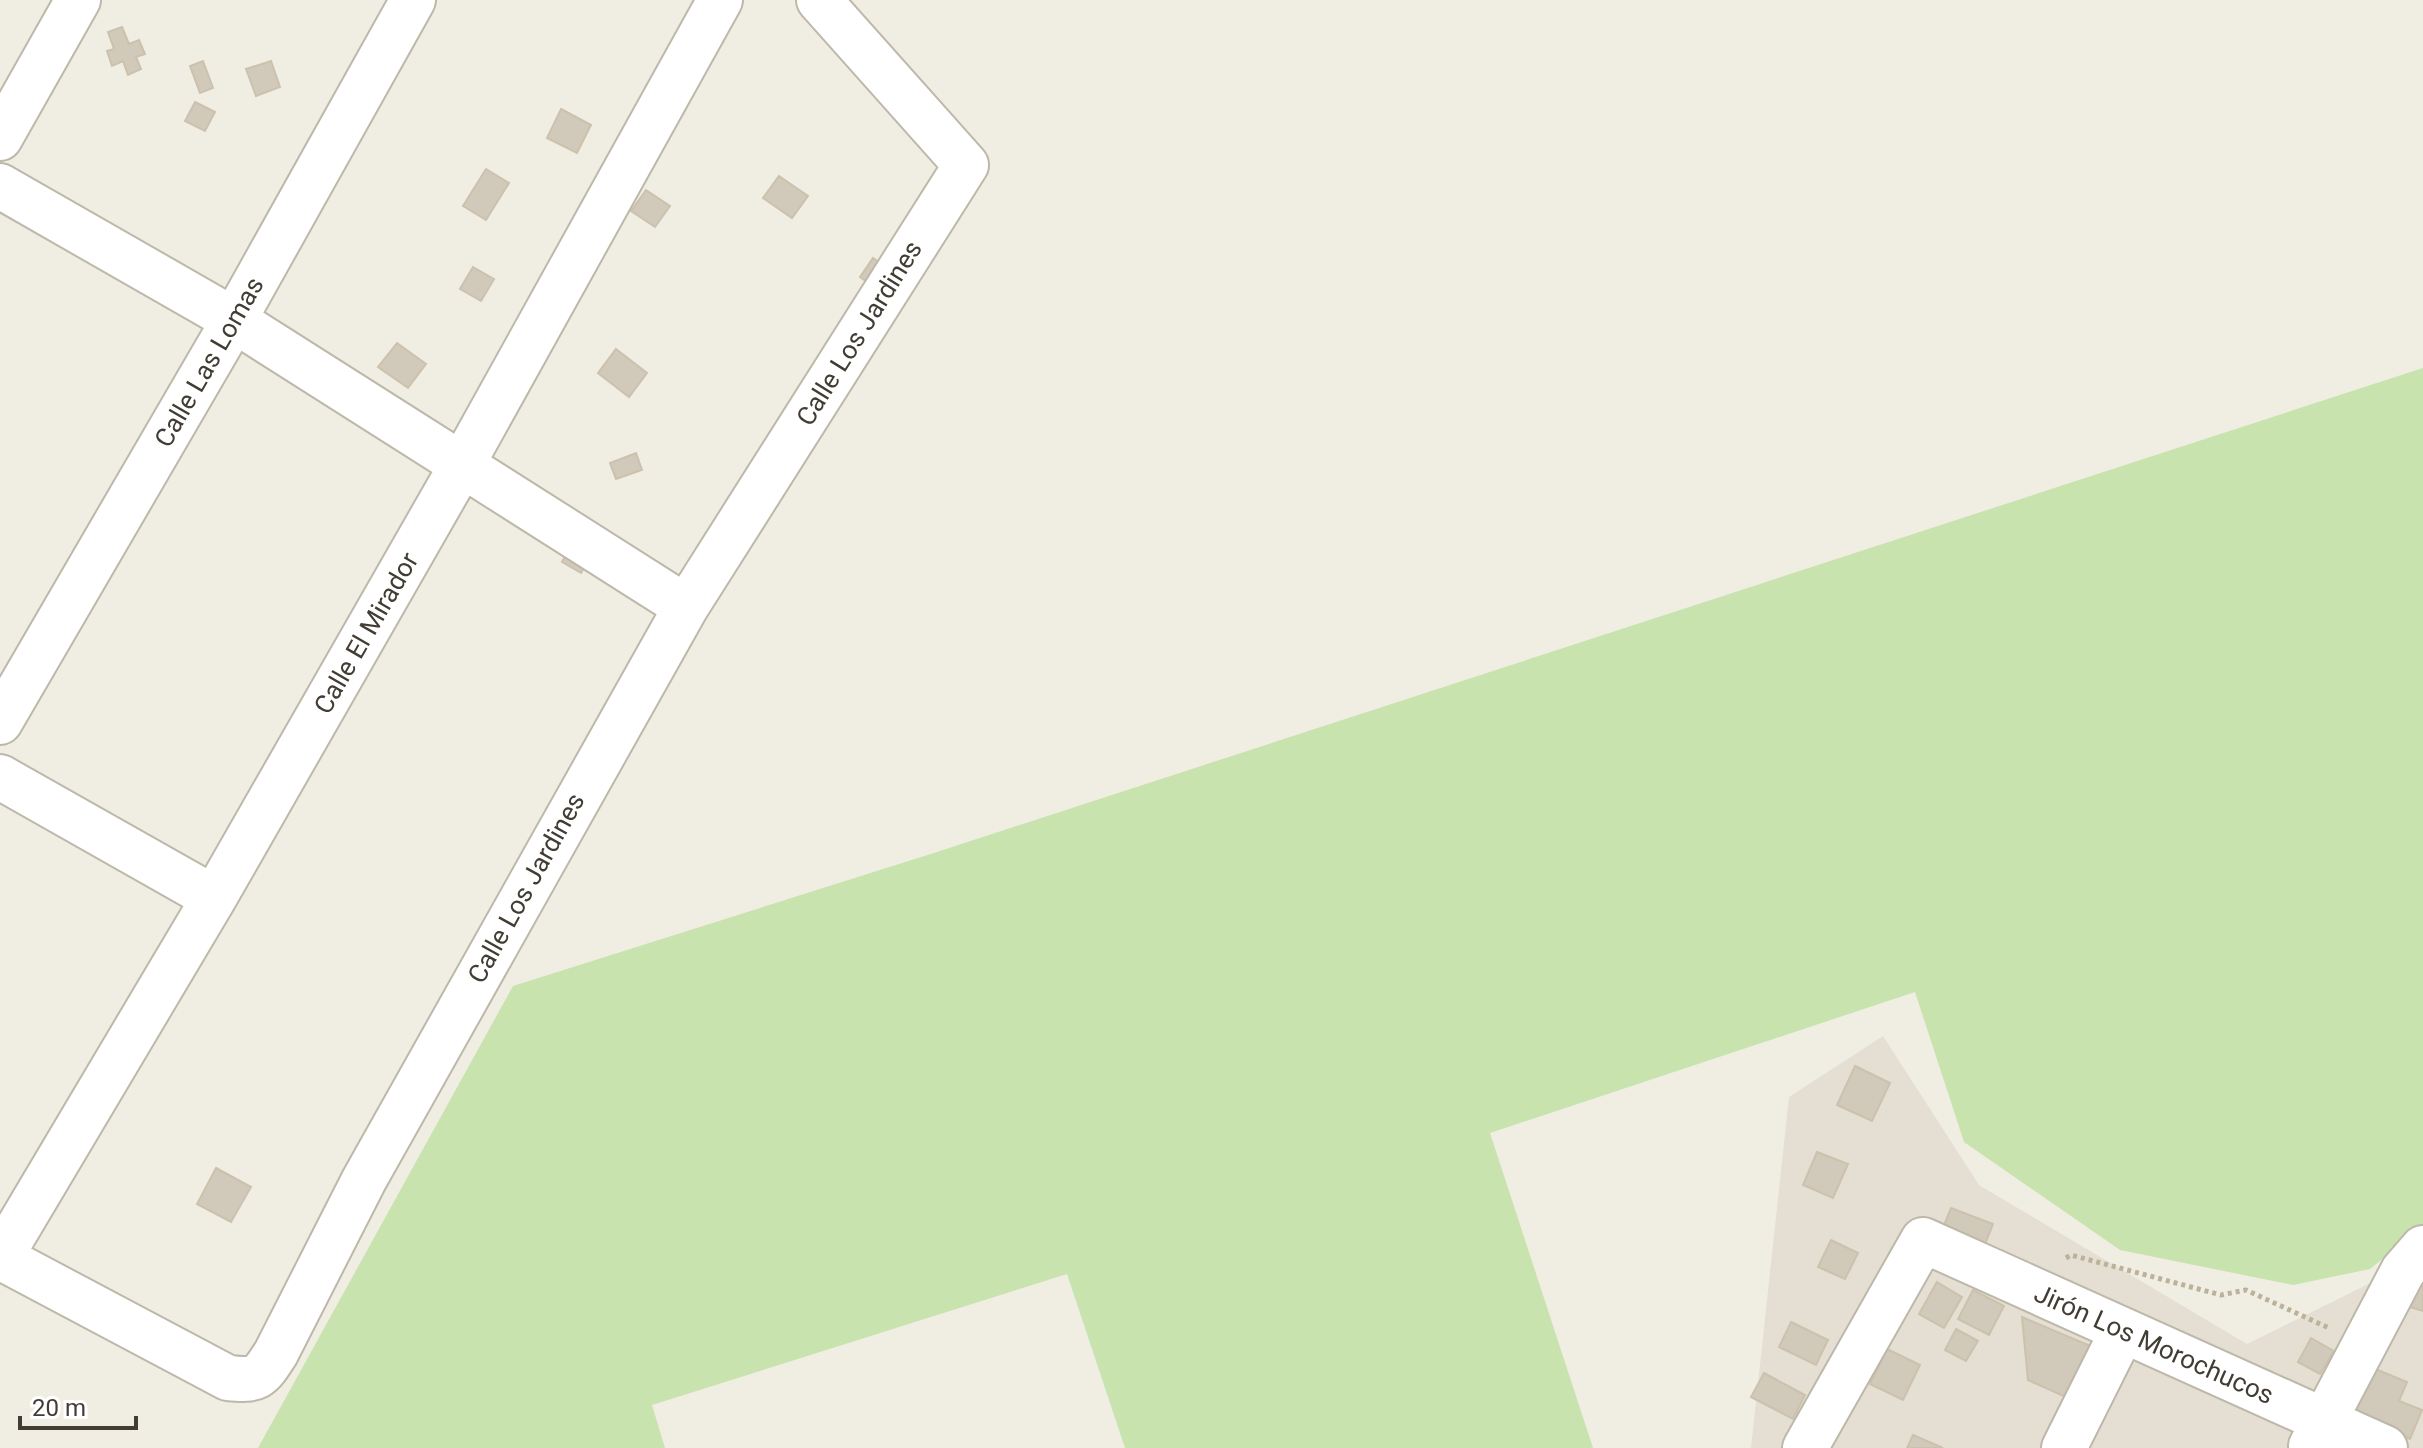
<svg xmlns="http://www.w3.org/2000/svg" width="2423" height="1448" font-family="Roboto,sans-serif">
<rect width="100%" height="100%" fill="#f0ede3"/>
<path fill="#e4dfd2" d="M1883 1036 1979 1185 2247 1344 2423 1257V1448H1751L1789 1097Z"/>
<path fill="#c8e3ae" d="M2423 368V1226L2370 1269 2293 1285 2120 1250 1964 1142 1915 992 1490 1133 1593 1448H1125L1067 1274 652 1405 665 1448H258L513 986 937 852Z"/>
<path fill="#d1c9b9" stroke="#ccc1ad" stroke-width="2" d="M122 27 129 44 139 40 145 54 136 57 141 69 128 75 123 61 112 66 107 51 114 49 108 32Z
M203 61 213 88 200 93 190 66Z
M271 61 280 87 256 96 246 69Z
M195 102 215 112 205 131 185 121Z
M561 109 591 125 577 153 547 138Z
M486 169 509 183 486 220 463 206Z
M779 176 808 196 792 218 763 198Z
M646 190 670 206 655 227 631 211Z
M873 258 893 272 880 291 860 277Z
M473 267 494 279 481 301 460 289Z
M397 343 426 364 408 388 378 367Z
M616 349 647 373 629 397 598 373Z
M636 453 642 470 616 479 610 463Z
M573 543 592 554 581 573 562 562Z
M1855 1066 1890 1083 1872 1121 1837 1105Z
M1817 1152 1848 1164 1833 1198 1803 1185Z
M216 1168 251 1187 231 1222 197 1204Z
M1951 1208 1993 1224 1983 1249 1941 1233Z
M1831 1240 1858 1253 1845 1279 1818 1267Z
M2423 1278V1311L2403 1305Z
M1937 1282 1962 1297 1944 1328 1919 1314Z
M1973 1290 2004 1306 1989 1335 1958 1319Z
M2022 1317 2100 1350 2077 1402 2028 1380Z
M1791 1322 1828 1340 1816 1365 1779 1347Z
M1956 1329 1978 1341 1966 1361 1945 1350Z
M2311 1338 2334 1351 2320 1374 2298 1362Z
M1887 1349 1920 1365 1903 1400 1870 1384Z
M2368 1366 2407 1382 2399 1401 2422 1410 2410 1439 2349 1414Z
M1764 1373 1805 1395 1793 1419 1751 1397Z
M1913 1435 1943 1448H1907Z"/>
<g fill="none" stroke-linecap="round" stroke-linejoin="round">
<g stroke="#beb8aa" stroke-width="48">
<path id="street" d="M0 138 78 0
M0 186 234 320 686 607
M0 722 234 320 413 0
M0 777 214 898
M0 1257 228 1378C258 1381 260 1378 276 1353L364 1180 686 607 966 165 819 0
M0 1258 214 898 463 463 720 0
M2311 1446 2403 1271 2423 1248
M1805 1448 1923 1240 2385 1448
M2064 1448 2123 1330"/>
</g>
<path stroke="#bcb199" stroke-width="5" stroke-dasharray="4 4" stroke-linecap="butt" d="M2066 1258 2071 1255 2221 1295 2246 1290 2329 1328"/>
<use href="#street" stroke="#fff" stroke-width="44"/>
</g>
<g text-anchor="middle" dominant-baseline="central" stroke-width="6" stroke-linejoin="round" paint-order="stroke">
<g font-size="26" fill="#423d34" stroke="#fff">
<text transform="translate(859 333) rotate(-58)">Calle Los Jardines</text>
<text transform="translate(209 362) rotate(-60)">Calle Las Lomas</text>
<text transform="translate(366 633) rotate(-60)">Calle El Mirador</text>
<text transform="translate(526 888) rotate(-61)">Calle Los Jardines</text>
<text transform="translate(2154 1344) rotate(24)">Jirón Los Morochucos</text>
</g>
</g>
<path d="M20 1416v12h116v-12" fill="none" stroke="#423d34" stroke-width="4"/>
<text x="32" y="1416" font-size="24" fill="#423d34" stroke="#ffffff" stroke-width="6" paint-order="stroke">20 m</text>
</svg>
